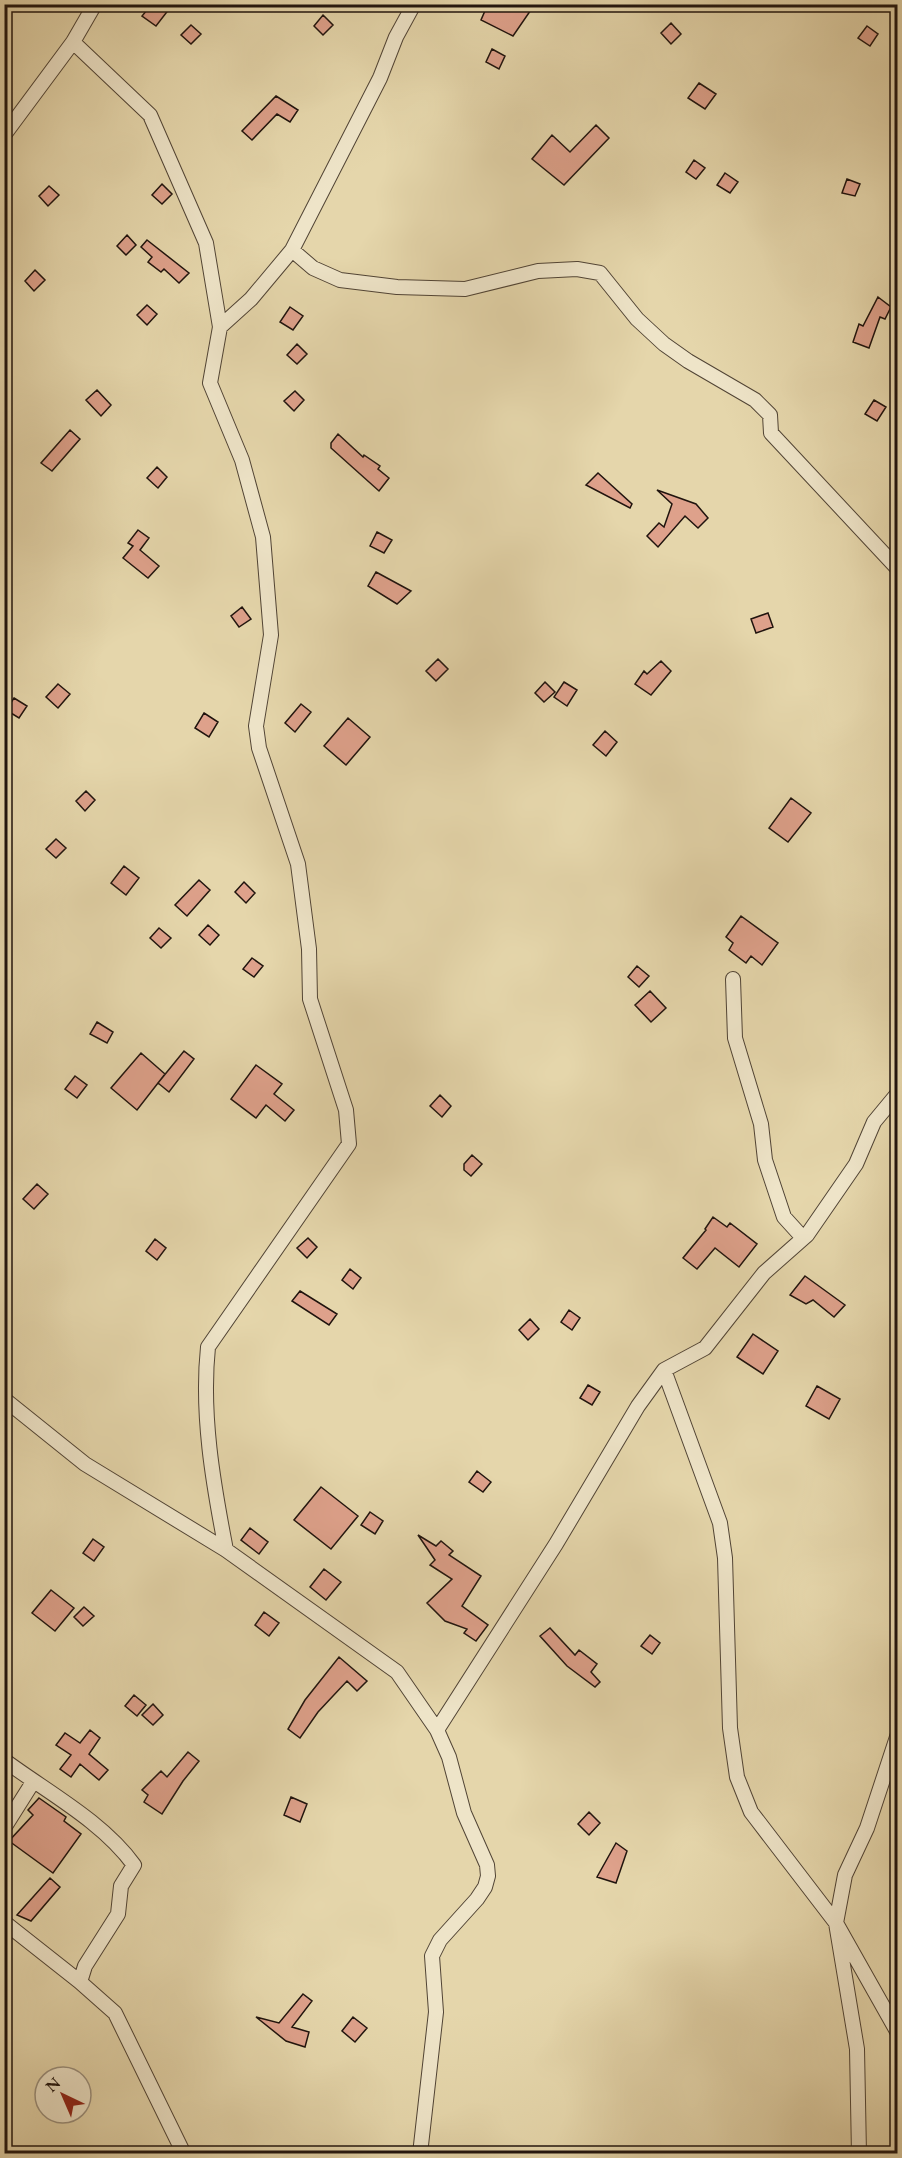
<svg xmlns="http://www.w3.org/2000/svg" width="902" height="2158" font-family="'EB Garamond',serif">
<rect width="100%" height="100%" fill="#e5d6ab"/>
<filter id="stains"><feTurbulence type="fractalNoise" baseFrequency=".00333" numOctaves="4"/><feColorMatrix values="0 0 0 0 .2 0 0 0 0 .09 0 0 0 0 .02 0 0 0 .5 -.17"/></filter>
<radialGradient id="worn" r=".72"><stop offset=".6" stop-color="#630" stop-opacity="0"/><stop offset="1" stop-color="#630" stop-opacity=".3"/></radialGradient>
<path fill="#dea18b" stroke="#20140e" stroke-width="1.5" d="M152 4H173L156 26 142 16Z
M488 4H535L513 36 481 20Z
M323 15 333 25 323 35 314 26Z
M671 23 681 34 671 44 661 33Z
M191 25 201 34 191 44 181 35Z
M867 26 878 34 870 46 858 38Z
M492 49 505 56 499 69 486 62Z
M699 83 716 94 705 109 688 98Z
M276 96 298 110 290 122 277 114 252 140 242 131Z
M596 125 609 138 564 185 532 159 552 135 570 152Z
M694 160 705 168 696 179 686 172Z
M725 173 738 182 730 193 717 185Z
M847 179 860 184 855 196 842 193Z
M162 184 172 194 162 204 152 195Z
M49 186 59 195 48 206 39 196Z
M127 235 136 245 126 255 117 246Z
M147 240 189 273 179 283 164 269 161 272 148 262 152 257 141 247Z
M35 270 45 280 34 291 25 281Z
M878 297 891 307 885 319 880 317 869 348 853 342 859 324 863 326Z
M147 305 157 314 147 325 137 315Z
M290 307 303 316 293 330 280 322Z
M297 344 307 354 297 364 287 355Z
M97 390 111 405 101 416 86 400Z
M295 391 304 400 294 411 284 401Z
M874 400 886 407 877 421 865 414Z
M70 430 80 439 52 471 41 463Z
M338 434 363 457 364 455 380 466 378 469 389 478 379 491 331 448V443Z
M157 467 167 477 158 488 147 478Z
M598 473 632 504 630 508 586 485Z
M657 490 696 504 708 518 698 528 685 516 658 547 647 536 659 523 664 527 672 504Z
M138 530 149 538 140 550 159 566 148 578 123 558 133 546 128 543Z
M377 532 392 540 384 553 370 546Z
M376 572 411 591 397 604 368 586Z
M242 607 251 619 239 627 231 616Z
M768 613 773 627 756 633 751 619Z
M438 659 448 669 436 681 426 671Z
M661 661 671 671 651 695 635 684 644 671 647 674Z
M545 682 555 692 544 702 535 693Z
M564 682 577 690 567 706 554 697Z
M58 684 70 694 58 708 46 697Z
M14 698 27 706 19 718 6 710Z
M301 704 311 712 295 732 285 723Z
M204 713 218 722 209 737 195 728Z
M348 718 370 737 346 765 324 746Z
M605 731 617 742 606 756 593 745Z
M86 791 95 800 85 811 76 801Z
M791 798 811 813 788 842 769 828Z
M56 839 66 848 56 858 46 849Z
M124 866 139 878 126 895 111 883Z
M199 880 210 890 187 916 175 905Z
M244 882 255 893 246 903 235 892Z
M741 916 778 943 762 965 751 956 746 963 729 950 733 943 726 937Z
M208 925 219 935 210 945 199 935Z
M159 928 171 938 161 948 150 938Z
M252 958 263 966 254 977 243 969Z
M637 966 649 976 639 987 628 977Z
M650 991 666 1008 651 1022 635 1005Z
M97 1022 113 1032 107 1043 90 1034Z
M184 1051 194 1059 169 1092 158 1083Z
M141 1053 165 1074 137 1110 111 1088Z
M256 1065 282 1084 274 1094 294 1110 285 1121 266 1105 256 1118 231 1099Z
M75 1076 87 1085 77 1098 65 1089Z
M440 1095 451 1106 442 1117 430 1106Z
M472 1155 482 1164 471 1176 464 1170V1164Z
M37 1184 48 1194 34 1209 23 1199Z
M713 1217 727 1227 730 1223 757 1244 739 1267 715 1248 697 1269 683 1258 706 1230 705 1229Z
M308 1238 317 1247 307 1258 297 1248Z
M155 1239 166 1248 157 1260 146 1251Z
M350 1269 361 1278 353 1289 342 1280Z
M805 1276 845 1305 834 1317 813 1300 806 1304 790 1295Z
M300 1291 337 1314 329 1325 292 1301Z
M569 1310 580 1318 572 1330 561 1322Z
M530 1319 539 1329 528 1340 519 1330Z
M753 1334 778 1351 763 1374 737 1357Z
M588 1385 600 1392 592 1405 580 1398Z
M817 1386 840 1399 829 1419 806 1406Z
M477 1471 491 1482 483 1492 469 1482Z
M321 1487 358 1516 331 1549 294 1520Z
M370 1512 383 1521 375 1534 361 1525Z
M250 1528 268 1542 259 1554 241 1540Z
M418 1535 436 1546 441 1541 453 1551 449 1555 481 1576 462 1606 488 1625 476 1641 464 1633 467 1629 445 1621 427 1603 452 1579 430 1565 435 1560Z
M93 1539 104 1547 94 1561 83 1553Z
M324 1569 341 1582 326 1600 310 1587Z
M51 1590 74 1608 55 1631 32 1613Z
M84 1607 94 1616 83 1626 74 1617Z
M264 1612 279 1623 269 1636 255 1625Z
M550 1628 575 1655 579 1650 597 1664 591 1672 600 1682 595 1687 567 1666 540 1636Z
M650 1635 660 1643 652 1654 641 1646Z
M339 1657 367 1681 357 1691 347 1681 318 1712 300 1738 288 1729 305 1700Z
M134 1695 146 1705 137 1716 125 1706Z
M153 1704 163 1715 153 1725 142 1715Z
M90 1730 100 1738 89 1754 108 1770 99 1780 80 1764 71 1777 60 1769 71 1755 56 1745 65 1733 80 1743Z
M188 1752 199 1761 183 1781 162 1814 144 1802 148 1795 142 1790 161 1771 167 1777Z
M291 1797 307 1804 300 1822 284 1815Z
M39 1798 66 1817 64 1821 81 1834 53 1873 9 1841 33 1815 28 1810Z
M589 1812 600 1823 589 1835 578 1824Z
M616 1843 627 1851 616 1883 597 1877Z
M50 1878 60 1887 31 1921 17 1915Z
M303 1994 312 2001 292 2027 309 2032 305 2047 286 2041 256 2017 279 2023Z
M353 2017 367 2028 355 2042 342 2031Z"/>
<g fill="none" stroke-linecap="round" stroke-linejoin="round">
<g stroke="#514435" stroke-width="16">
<path id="street" d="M73 42 150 115 206 243 220 327 210 383 242 460 263 537 271 635 256 726 259 748 298 864 309 949 310 999 346 1110 349 1144 208 1347C201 1414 213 1483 226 1550
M4 135 73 42 95 4
M292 250 313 268 340 280 397 287 465 289 538 271 577 269 600 273 637 319 664 344 688 361 755 400 770 415 771 433 898 569
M220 327 251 299 292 250 380 78 396 37 414 4
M733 979 735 1038 761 1124 765 1160 784 1217 803 1238
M664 1370 720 1523 725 1558 730 1728 737 1777 751 1812 836 1923 898 2033
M4 1399 85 1464 226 1550 397 1672 437 1730 449 1757 464 1813 487 1865 488 1876 485 1887 477 1899 440 1940 432 1956 436 2012 420 2154
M437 1730 556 1544 638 1406 664 1370 705 1348 764 1273 807 1235 856 1164 874 1122 898 1093
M4 1760C47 1792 102 1821 134 1865L121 1886 118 1914 85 1966 80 1982 115 2013 184 2154
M4 1828 33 1782
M4 1922 80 1982
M859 2154 857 2049 836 1923 845 1875 867 1828 898 1734"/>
</g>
<use href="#street" stroke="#eee4c8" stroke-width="14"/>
</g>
<rect width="902" height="2158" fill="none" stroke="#e5d6ab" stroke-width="24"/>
<rect x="6" y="6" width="890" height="2146" fill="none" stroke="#20140e" stroke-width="3"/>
<rect x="12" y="12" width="878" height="2134" fill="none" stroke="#20140e" stroke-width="1.5"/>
<g transform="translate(63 2095) rotate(316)"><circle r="28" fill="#eee4c8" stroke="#9c917e" stroke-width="1.5"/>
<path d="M0-4.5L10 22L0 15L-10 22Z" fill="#8f2418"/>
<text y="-9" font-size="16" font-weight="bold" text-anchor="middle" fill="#20140e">N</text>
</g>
<rect width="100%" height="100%" filter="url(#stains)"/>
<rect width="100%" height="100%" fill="url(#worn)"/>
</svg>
